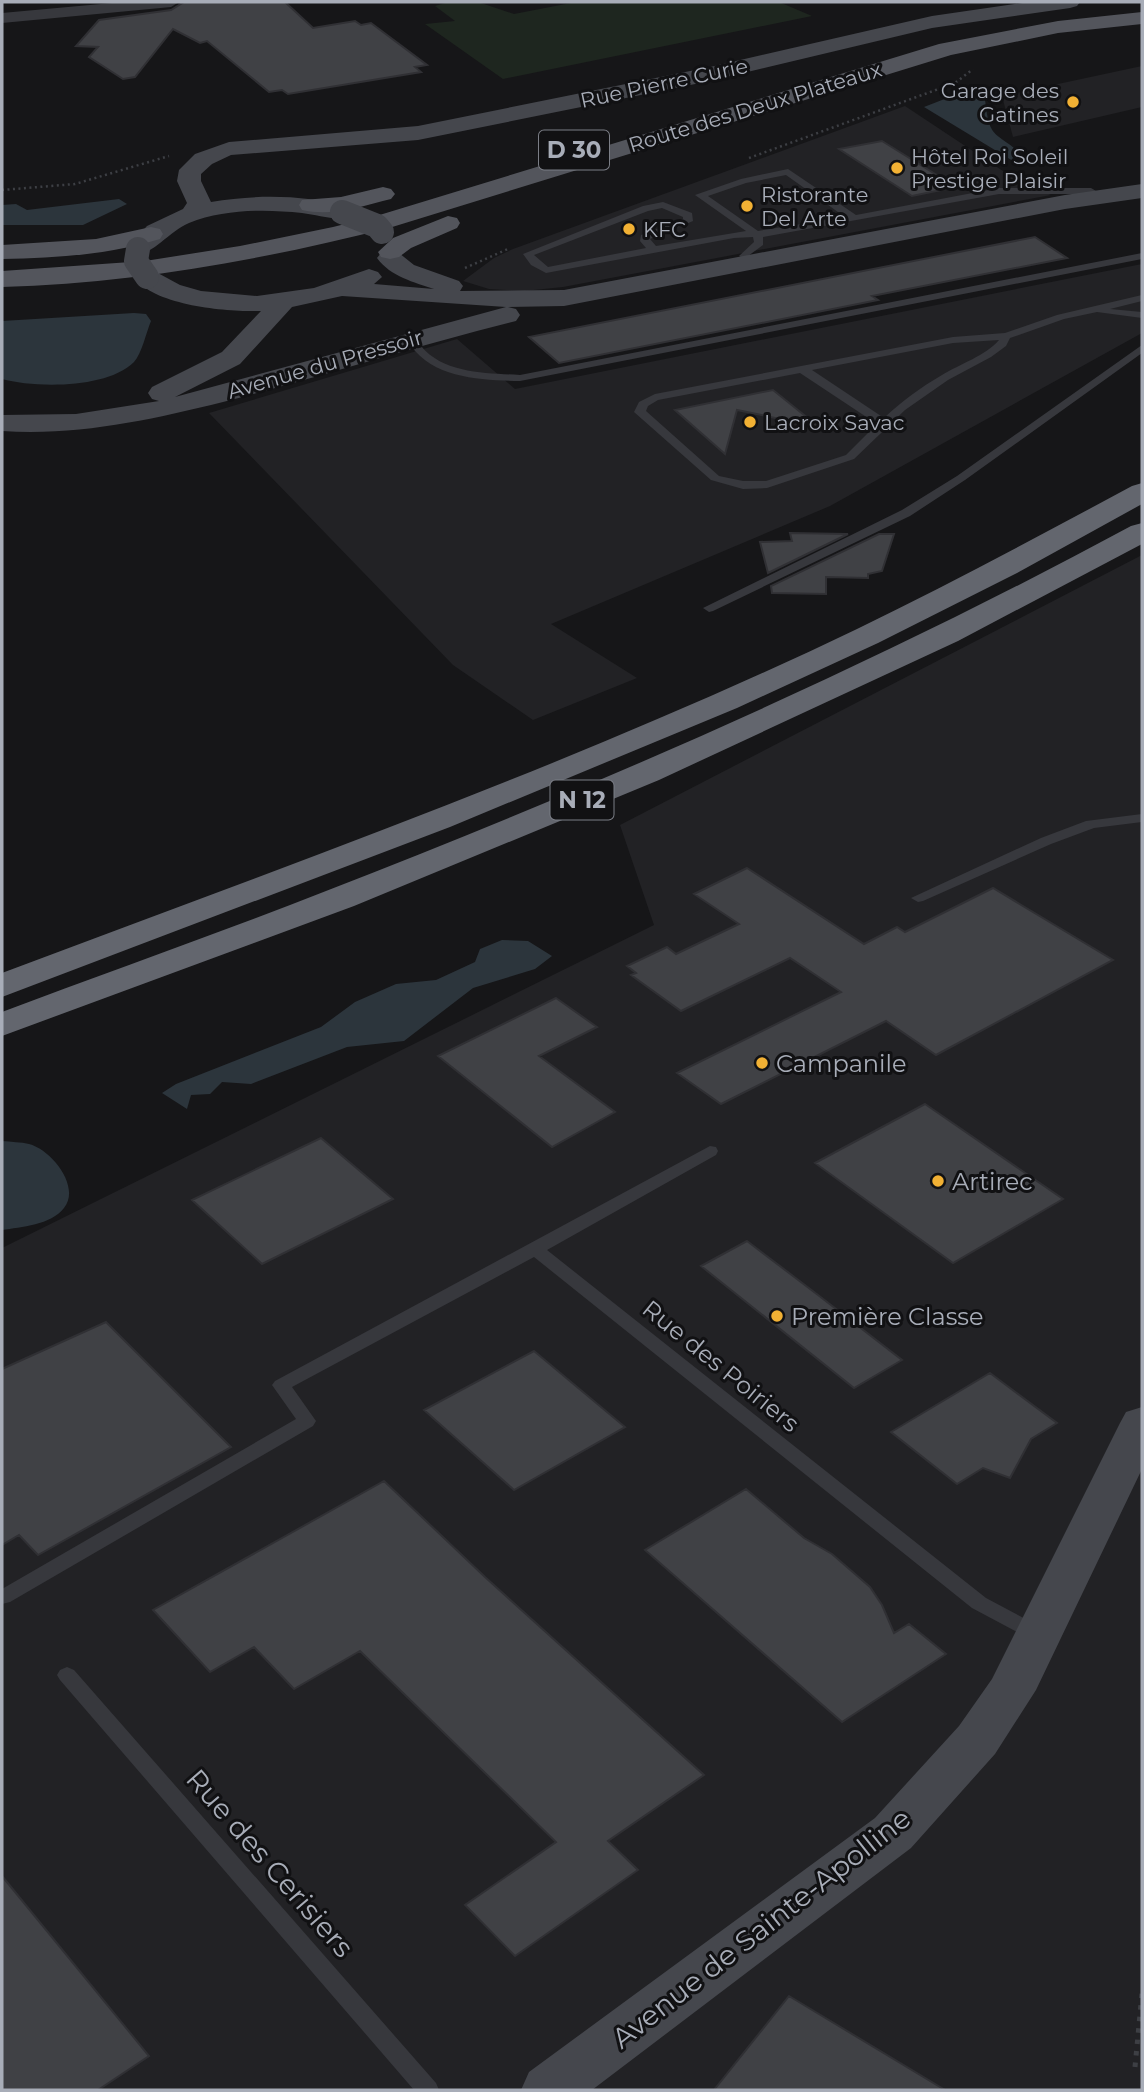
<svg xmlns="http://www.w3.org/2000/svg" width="1144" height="2092" font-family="Montserrat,sans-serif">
<rect width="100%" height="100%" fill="#161618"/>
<path fill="#222225" d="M1142 66V107L1013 137 1002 96Z
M905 106 1021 183 1051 195 563 287 524 291 489 289 463 281 494 258 513 249Z
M1142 264V333L830 506 551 624 637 678 533 720 453 665 209 413 457 339 515 389Z
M1142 555V2090H2V1248L654 925 620 825Z"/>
<path fill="#1e261f" d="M448 2H478L514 14 576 2H779L812 16 503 79 425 24 455 21 435 6Z"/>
<path fill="#2c353c" d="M978 86 984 89C989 144 992 127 1029 160L1023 163 1013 161 924 107Z
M119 199 127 204 83 225H2V205L16 204 27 210Z
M134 313 146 314 151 321C146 333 142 353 134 362 107 389 35 388 2 379V321Z
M502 940 528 941 552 956 535 969 473 988 404 1041 347 1047 251 1084 222 1082 210 1094 191 1095 187 1109 162 1093 176 1084 321 1027 355 1002 396 984 436 980 475 962 480 949Z
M2 1141C11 1142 21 1142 29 1144 52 1150 81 1187 64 1208 51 1225 21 1227 2 1230Z"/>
<path fill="#404145" stroke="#303034" stroke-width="2" d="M184 2H285L313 28 355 21 361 25 371 23 427 65 415 67 421 72 288 94 282 90 269 92 207 41 200 43 173 29 135 77 123 79 89 57 98 47 76 46 99 20 171 10Z
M882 141 956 187 912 196 839 149Z
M1035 237 1067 258 872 296 878 300 559 363 529 337Z
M773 390 819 427 737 410 725 454 675 410Z
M790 533 848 534 768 573 760 542 792 541Z
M879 534H894L882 571 868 574V578L826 577V594L772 593 771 586Z
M747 868 864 944 897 927 905 932 993 888 1113 960 936 1055 886 1021 721 1104 677 1073 841 992 790 958 681 1011 631 975 636 973 627 966 667 947 676 954 739 924 694 894Z
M556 998 597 1027 539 1056 615 1112 552 1147 438 1056Z
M925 1104 1063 1199 953 1263 815 1163Z
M321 1138 393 1199 262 1264 192 1200Z
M747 1241 818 1295 902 1360 854 1388 701 1266Z
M106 1322 231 1447 38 1555 19 1535 2 1545V1369Z
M534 1351 625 1427 514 1490 424 1410Z
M990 1373 1057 1423 1031 1439 1010 1478 983 1468 957 1484 891 1432Z
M384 1481 485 1577 704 1775 608 1841 638 1870 515 1956 465 1905 556 1842 360 1651 294 1689 254 1647 210 1672 153 1610Z
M746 1489 804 1538 832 1554 870 1587 882 1605 894 1633 909 1624 946 1654 842 1722 645 1550Z
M2 1876 149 2056 98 2090H2Z
M789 1996 945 2090H714Z"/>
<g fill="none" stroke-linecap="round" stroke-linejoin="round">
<path stroke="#3d3f44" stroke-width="2.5" stroke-dasharray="2 3.5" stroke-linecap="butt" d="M749 158 955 83 973 69
M2 190 75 184 169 156
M465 268 508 249"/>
<path stroke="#3d3f44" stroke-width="5" stroke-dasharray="4.5 7" stroke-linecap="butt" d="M1135 2067 1142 1993"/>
<path fill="#37383d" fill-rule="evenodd" d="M788 169 856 215 999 188H1091L1096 191 1091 194H999L763 237V245L744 259 739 256 754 242 753 237 734 238 546 273 531 265 523 254 643 206 663 202 692 213 693 221 650 239 656 246 746 231 695 195 741 179ZM786 175 845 217 758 231 708 196 746 183ZM662 208 683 217V219L641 235 640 241 646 248 548 267 534 255 648 211Z
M1142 253V259L520 381C482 380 435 379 411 346L414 336H422L421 346C444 374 487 373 520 375Z
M1142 295V301L1110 309 1142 312V318L1097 312 1064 319 1010 338 1006 346 991 357 948 380 905 410 854 459 767 488 743 489 711 480 634 412 639 402 655 394 953 337 1005 333 1057 315ZM999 340C985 356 960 364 942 375 921 387 901 402 884 418L812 370 953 343ZM800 373 877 424 846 455 766 481H743L719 476 646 411 648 406 658 400Z
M1142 345V353L965 480 910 516 713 611 709 612 703 608 902 510 957 476Z
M1142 814V822L1094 828 1051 844 923 901 918 902 911 898 1041 838 1086 821Z
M710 1146 716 1147 718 1151 716 1155 547 1250 986 1598 1044 1629 1047 1634 1044 1639 1037 1642 1030 1639 972 1608 534 1257 292 1387 316 1421 313 1426 10 1602 2 1604V1589L296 1419 272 1385 275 1381Z
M67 1667 74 1670 436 2083 439 2090H414L60 1680 57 1675 60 1670Z"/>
<path fill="#37383d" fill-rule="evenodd" d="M123 2H179L171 7 2 23V13Z"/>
<path fill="#45474d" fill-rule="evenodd" d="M1029 2H1080L1077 6 1070 8 932 28 710 81 418 140 231 155 212 164 201 174V181L211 202C258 194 304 195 351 207L354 212 351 217C335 221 318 215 302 213 265 209 224 209 189 223 167 232 150 260 129 254L126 249 147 226 183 209 187 203 177 181 179 170 195 154 229 142 418 126 710 67 932 16Z
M1142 184V198L1065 209 564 306 508 307 516 309 520 315 516 321C418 345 321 377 223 402 150 420 78 436 2 431V415L76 414 159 401 152 399 148 393 152 387 222 352 261 311C228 312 154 306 134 277L138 272 147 269 156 272 180 285 201 291 257 296 314 288 369 269 378 272 382 277 374 284 434 289C414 282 391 277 377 258L381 253 390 250 399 253 414 265 459 281 463 286 460 291 564 290 1065 195ZM342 296 506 307 175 397 240 364 292 307Z
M1142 1407V1469L1036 1690 995 1754 911 1848 592 2090H521L529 2072 875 1818 959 1726 992 1679 1120 1423 1126 1412Z"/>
<path fill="#53555c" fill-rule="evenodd" d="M1142 12V24L1058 33 951 55 389 228C262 260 133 283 2 287V271L145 261 240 246 333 227 373 217 939 44 1058 21Z
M383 187 391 189 395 194 391 199C363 206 332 217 302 210L299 205 302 200 341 197Z
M448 216 457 218 460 223 457 228 411 248 399 257 390 259 381 257 378 252 393 238Z
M151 227 160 229 163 234 160 239C108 255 56 258 2 259V245L96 239Z"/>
<path fill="#63666e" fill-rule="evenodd" d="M1142 483V504L1017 573 878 643 737 708 450 827 2 997V973C289 865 580 762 857 629 950 584 1041 535 1132 486Z
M1142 523V544L958 641 659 780 354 906 2 1036V1012C110 971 219 933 326 891 602 784 872 666 1131 526Z"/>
<path stroke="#45474d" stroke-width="24" d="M342 212 377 226 382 232
M138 249 136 261 147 277"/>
</g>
<g fill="#f2b134" stroke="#111113" stroke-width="2.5">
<circle cx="1073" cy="102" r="7"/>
<circle cx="897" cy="168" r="7"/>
<circle cx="747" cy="206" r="7"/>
<circle cx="629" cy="229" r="7"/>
<circle cx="750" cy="422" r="7"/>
<circle cx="762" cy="1063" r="7"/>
<circle cx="938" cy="1181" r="7"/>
<circle cx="777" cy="1316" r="7"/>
</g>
<g text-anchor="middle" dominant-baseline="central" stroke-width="6" stroke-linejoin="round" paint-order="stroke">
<g font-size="21" fill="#a8adb8" stroke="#111113">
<text transform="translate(664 83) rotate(-12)">Rue Pierre Curie</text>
<text transform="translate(755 107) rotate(-17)">Route des Deux Plateaux</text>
<text transform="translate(325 364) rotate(-16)">Avenue du Pressoir</text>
</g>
<g font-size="21" fill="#a8adb8" stroke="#111113" text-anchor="start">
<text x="1059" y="90" text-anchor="end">Garage des<tspan x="1059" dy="24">Gatines</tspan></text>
<text x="911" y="156">Hôtel Roi Soleil<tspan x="911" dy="24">Prestige Plaisir</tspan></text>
<text x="761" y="194">Ristorante<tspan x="761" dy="24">Del Arte</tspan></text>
<text x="643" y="229">KFC</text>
<text x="764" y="422">Lacroix Savac</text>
</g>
<g fill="#111113" stroke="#7b7e86" stroke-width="2">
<rect x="539" y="130.5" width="70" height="39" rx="5"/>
<rect x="550.5" y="780.5" width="63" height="39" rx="5"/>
</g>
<g font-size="23" font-weight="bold" fill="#a8adb8">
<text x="574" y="150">D 30</text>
<text x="582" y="800">N 12</text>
</g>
<g font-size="24" fill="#a8adb8" stroke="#111113" text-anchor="start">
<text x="776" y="1063">Campanile</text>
<text x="952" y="1181">Artirec</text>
<text x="791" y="1316">Première Classe</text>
</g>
<g font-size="24" fill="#a8adb8" stroke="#111113">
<text transform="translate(721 1366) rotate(39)">Rue des Poiriers</text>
</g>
<g font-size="28" fill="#a8adb8" stroke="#111113">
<text transform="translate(270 1863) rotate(49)">Rue des Cerisiers</text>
<text transform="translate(761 1928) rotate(-38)">Avenue de Sainte-Apolline</text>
</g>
</g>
<rect width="1144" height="2092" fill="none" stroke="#a8adb8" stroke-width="7"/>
</svg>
